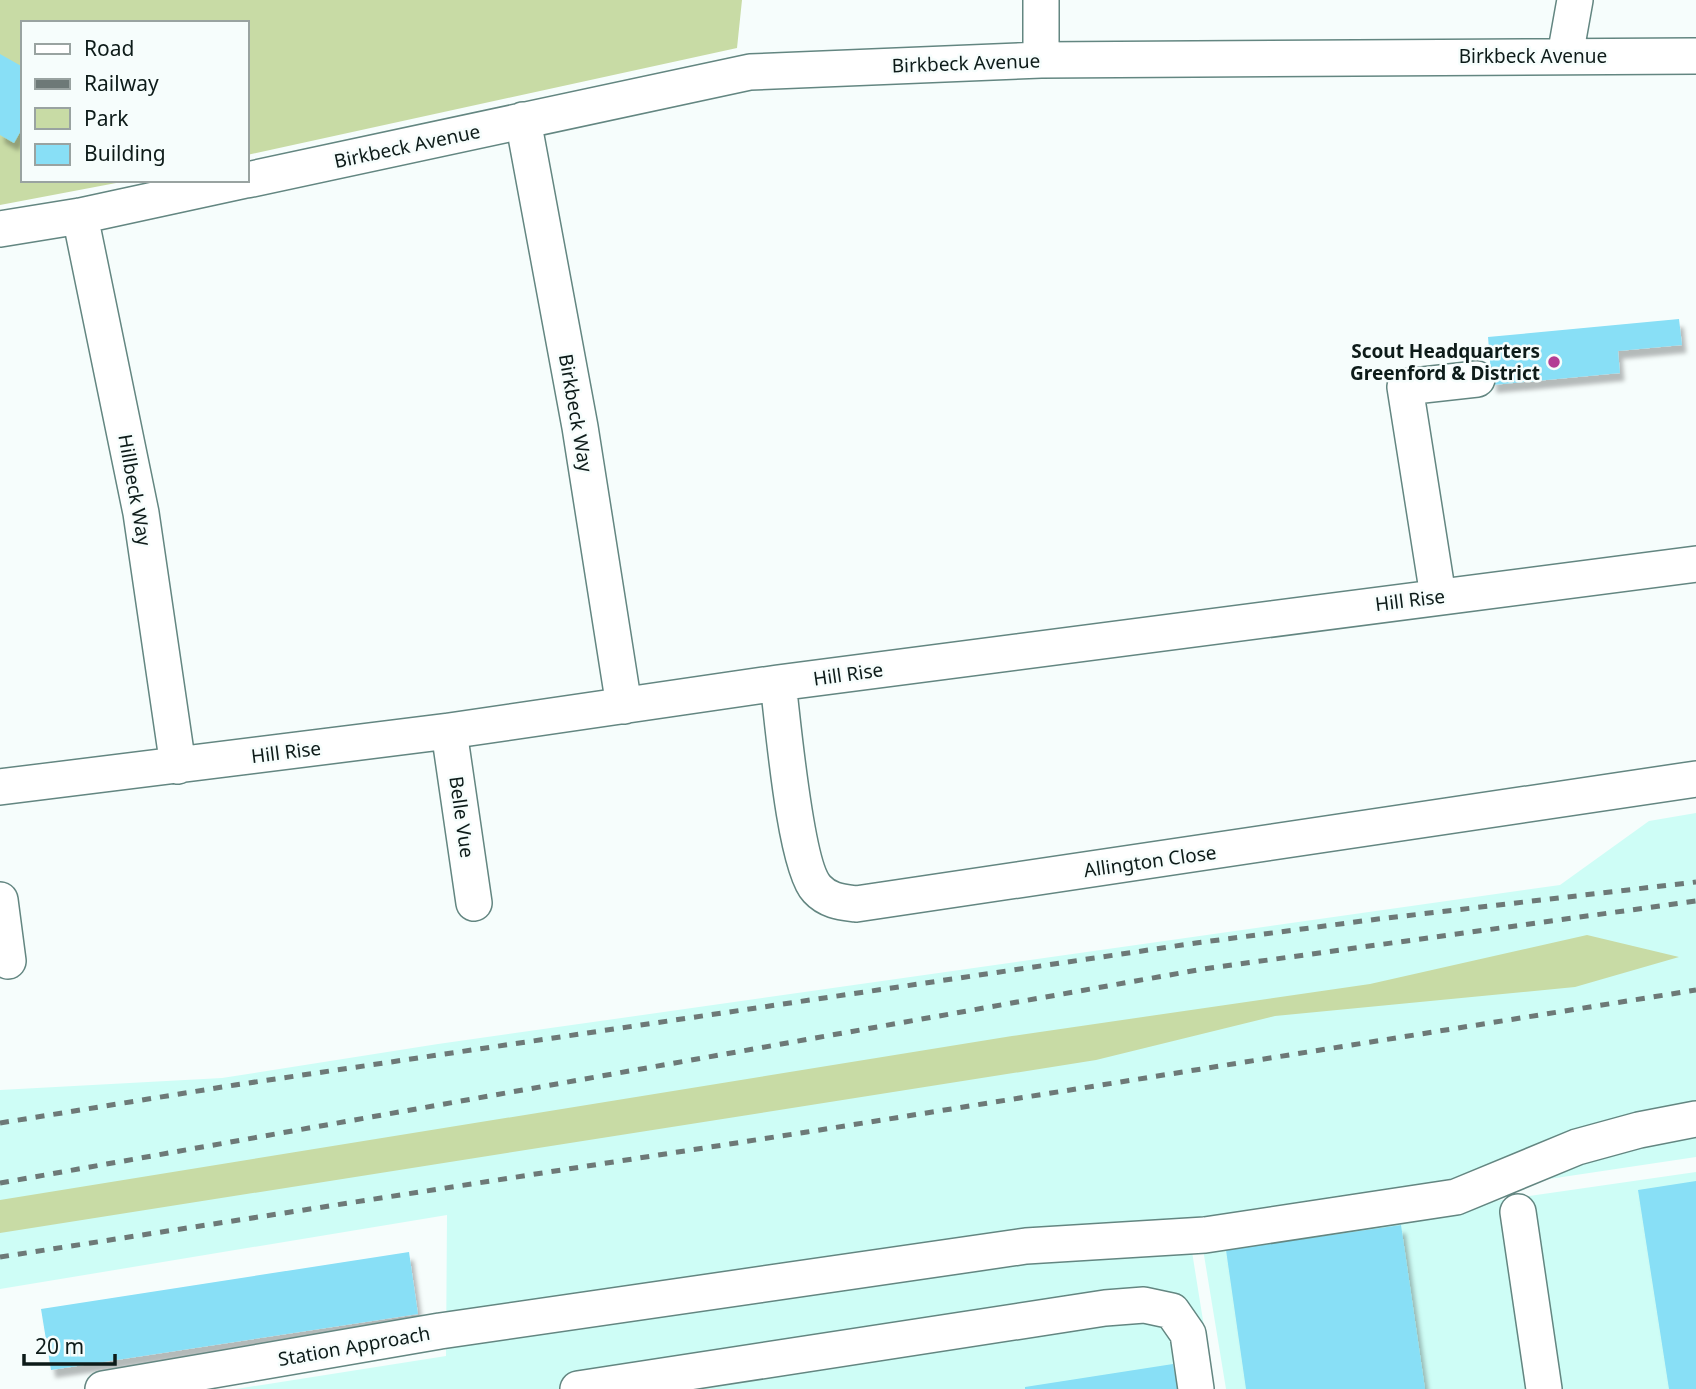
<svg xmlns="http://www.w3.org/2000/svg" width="1696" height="1389" font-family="'Noto Sans',sans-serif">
<defs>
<filter id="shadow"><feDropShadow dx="4.5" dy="8" stdDeviation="2" flood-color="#0004"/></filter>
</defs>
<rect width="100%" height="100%" fill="#f6fdfc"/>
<path fill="#cefdf6" d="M1696 813V1157L1189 1233 1214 1389H236L446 1356 447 1215 0 1289V1090L222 1078 438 1044 1560 885 1649 821Z
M1696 1172V1389H1226L1202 1243Z"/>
<path fill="#c8dba5" d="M0 0H742L737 48 247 155V23H23V180H132L0 205Z
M1587 935 1679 957 1575 987 1275 1016 1096 1060 0 1233V1200L1012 1036 1370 984Z"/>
<path fill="#88dff6" filter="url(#shadow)" d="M0 54 23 67V127L14 143 0 135Z
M1679 319 1682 345 1618 351 1620 373 1492 385 1488 337Z
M1696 1181V1389H1669L1638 1190Z
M1401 1225 1425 1389H1246L1226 1250Z
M409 1252 418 1314 51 1370 41 1309Z
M1173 1364 1177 1389H1025V1387Z"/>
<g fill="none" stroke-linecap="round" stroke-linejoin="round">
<g stroke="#638681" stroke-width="38">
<path id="minor" d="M1041 0V60
M1565 56 1575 0
M523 120 580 427 624 706
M247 180 750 72 1041 60 1696 56
M80 216 141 513 178 766
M0 229 80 216 246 180
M1438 596 1405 387 1477 379
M778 683C783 722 795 866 817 889 828 901 841 902 856 904L1696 779
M449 731 474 903
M0 787 449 731 778 683 1696 564
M0 900 8 961
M1518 1212 1544 1389
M103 1389 440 1331 1026 1246 1205 1235 1456 1197 1577 1147 1639 1130 1696 1119
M578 1389 1105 1308 1144 1305 1172 1311 1188 1334 1196 1389"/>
</g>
<use href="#minor" stroke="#fff" stroke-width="35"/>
<path stroke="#6d7977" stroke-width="5" stroke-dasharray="9 9" stroke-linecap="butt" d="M0 1123 235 1085 1196 943 1378 919 1696 882
M0 1183 1203 969 1696 901
M0 1257 807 1132 1696 990"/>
</g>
<circle fill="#b33d94" stroke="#f6fdfc" stroke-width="2.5" cx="1554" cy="362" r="7"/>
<g text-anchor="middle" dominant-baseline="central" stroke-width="5" stroke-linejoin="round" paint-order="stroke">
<g font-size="19" fill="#0d1b19" stroke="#f6fdfc">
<text x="1533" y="56">Birkbeck Avenue</text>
<text transform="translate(966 63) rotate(-2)">Birkbeck Avenue</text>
<text transform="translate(407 146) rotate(-12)">Birkbeck Avenue</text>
<text transform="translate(576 413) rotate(80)">Birkbeck Way</text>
<text transform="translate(135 490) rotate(80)">Hillbeck Way</text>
<text transform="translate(1410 600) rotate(-7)">Hill Rise</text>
<text transform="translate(848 674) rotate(-8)">Hill Rise</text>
<text transform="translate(286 752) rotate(-7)">Hill Rise</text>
<text transform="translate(462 817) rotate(82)">Belle Vue</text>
<text transform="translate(1150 861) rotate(-8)">Allington Close</text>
<text transform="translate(354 1346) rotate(-10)">Station Approach</text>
</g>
<g font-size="19" font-weight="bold" fill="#0d1b19" stroke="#f6fdfc" text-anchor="end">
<text x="1540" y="351">Scout Headquarters<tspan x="1540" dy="22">Greenford &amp; District</tspan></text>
</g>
</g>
<rect x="21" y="21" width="228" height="161" fill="#f6fdfc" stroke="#99a3a1" stroke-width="2"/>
<rect x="35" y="44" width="35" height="10" fill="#ffffff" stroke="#99a3a1" stroke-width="2"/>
<text x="84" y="56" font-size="21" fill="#0d1b19">Road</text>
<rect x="35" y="79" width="35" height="10" fill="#6d7977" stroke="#99a3a1" stroke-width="2"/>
<text x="84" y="91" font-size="21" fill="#0d1b19">Railway</text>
<rect x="35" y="108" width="35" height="21" fill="#c8dba5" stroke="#99a3a1" stroke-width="2"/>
<text x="84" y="126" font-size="21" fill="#0d1b19">Park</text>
<rect x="35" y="144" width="35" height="21" fill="#88dff6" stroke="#99a3a1" stroke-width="2"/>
<text x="84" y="161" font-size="21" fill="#0d1b19">Building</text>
<path d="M24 1354v10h91v-10" fill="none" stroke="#0d1b19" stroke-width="3.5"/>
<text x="35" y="1354" font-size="21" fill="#0d1b19" stroke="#f6fdfc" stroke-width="5" paint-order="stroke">20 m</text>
</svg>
